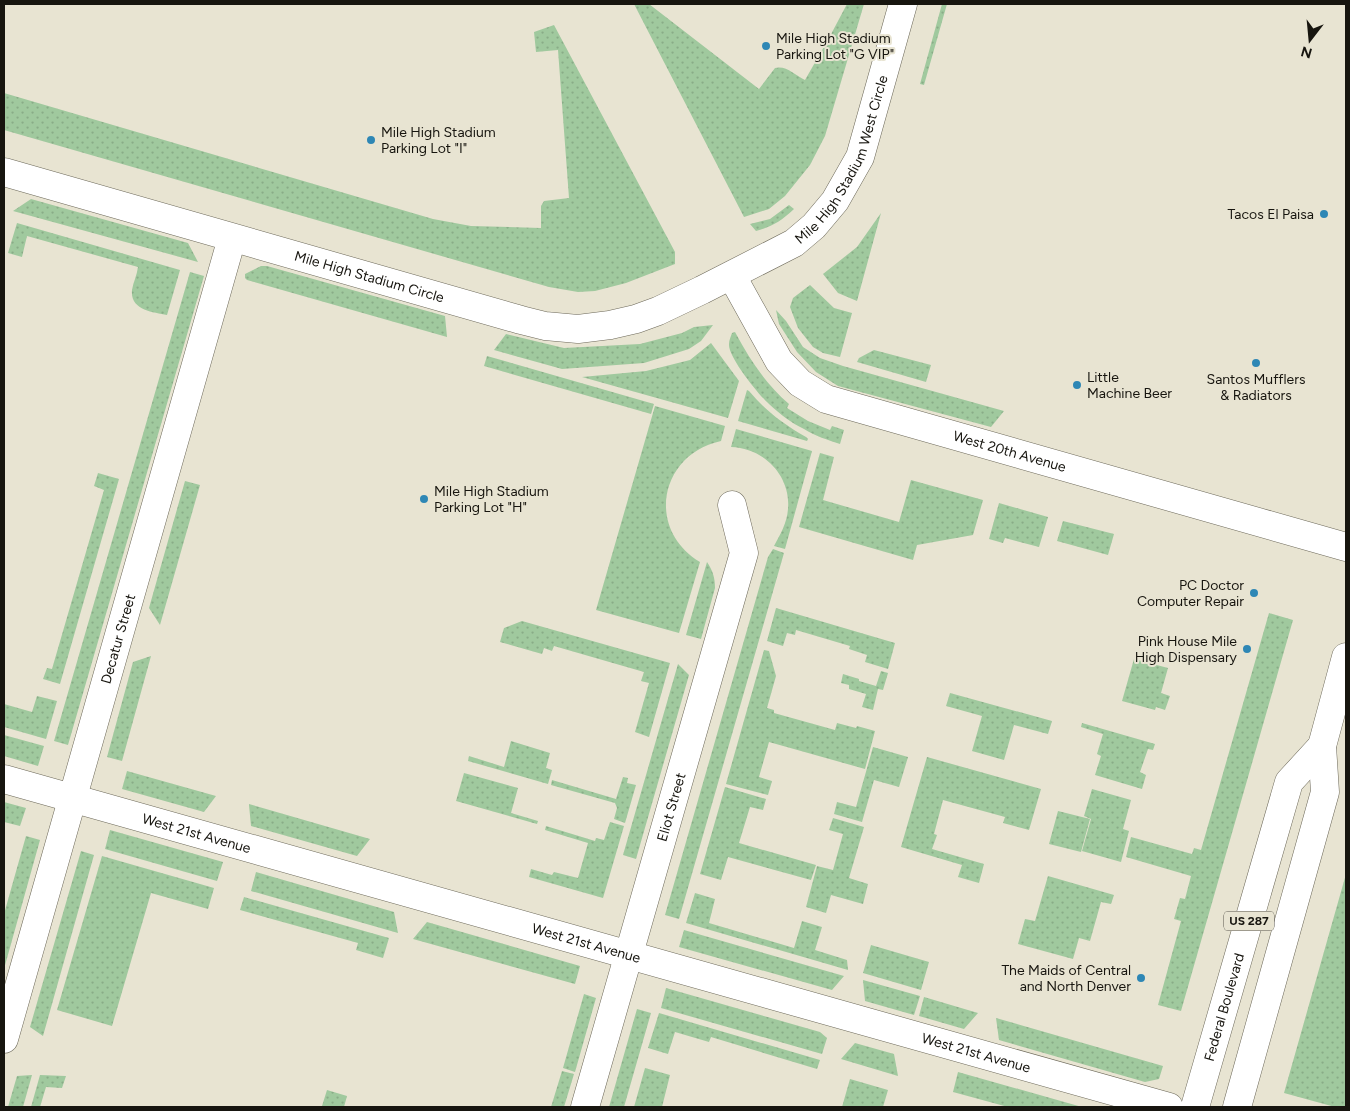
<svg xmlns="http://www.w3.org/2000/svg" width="1350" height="1111" font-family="Figtree,sans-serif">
<defs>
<pattern id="grass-dots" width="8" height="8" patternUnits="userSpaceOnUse" patternTransform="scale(1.25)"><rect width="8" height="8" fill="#a0c99e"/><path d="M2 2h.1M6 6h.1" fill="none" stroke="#89ac87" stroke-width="1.8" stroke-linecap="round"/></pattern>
</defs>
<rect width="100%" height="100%" fill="#e8e4d2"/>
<path fill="url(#grass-dots)" d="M634 4H649L759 89 775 68C786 65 795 75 805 80L829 38 847 4H864L825 136 810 165 785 196 769 209 744 217Z
M942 4H947L924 85 920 84Z
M554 25 675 252V264L626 283 595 291 578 292 549 287 4 130V93L433 219 471 226 541 228V206L544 201 569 198 558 50 536 52 534 32Z
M31 199 188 243 198 262 13 211Z
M789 205 794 209C780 222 773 226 756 231L750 224 770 219Z
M881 213 857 301 838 293 823 274 857 247Z
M17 223 180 270 167 315C153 312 130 310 132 290 133 283 137 275 138 267L27 236 22 257 8 253Z
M261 266H267L445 316 447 337 247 280 245 278V274Z
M190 272 204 276 68 745 54 741Z
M810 285 834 308 852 313 840 357 823 353 813 347 798 328 790 307 793 298Z
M776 310 786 321 803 347 820 358 843 366 1004 411 991 427 838 386 816 372 797 352 779 324Z
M713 325 701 341 689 349 644 363 562 369 494 350 506 334 564 348 640 344 682 333 694 327Z
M735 332C750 360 765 383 789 404L787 408 808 421 830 430 832 426 844 430 840 444C828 440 815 436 804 429 791 423 780 414 769 404 759 395 728 357 729 344 729 340 731 336 732 333Z
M711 343 739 381 728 418 582 377 646 371 690 360Z
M874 350 931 365 926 382 857 362 859 358Z
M487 356 654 404 651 414 484 366Z
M747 390 749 391C767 412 782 423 806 437L808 439 807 441 738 421Z
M655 406 725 426 721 441C660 454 645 529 700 562L679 633 596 610Z
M736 429 812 451 785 549 774 546C780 535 787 523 788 509 791 476 764 448 731 447Z
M820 453 834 457 823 500 899 522 911 480 983 500 973 535 917 545 913 560 799 527Z
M98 473 119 479 60 684 43 679 47 668 52 669 104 490 94 486Z
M185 481 200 485 160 625 149 608Z
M999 503 1048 517 1039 547 1005 538 1003 543 989 539Z
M1063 521 1114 534 1108 555 1057 541Z
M773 549 784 553 679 919 665 915 768 557Z
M707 562C713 571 715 578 715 588L701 639 686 635Z
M776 608 895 643 888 669 865 662 867 655 849 649 850 646 796 630 795 635 787 633 783 646 767 641Z
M1269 613 1293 620 1181 1011 1158 1005 1181 921 1174 919 1180 898 1185 899 1191 876 1126 857 1131 837 1192 854 1194 848 1201 850Z
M522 621 670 663 649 737 635 732 649 683 641 681 644 672 554 646 552 651 544 648 542 654 500 642 504 628Z
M764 650 769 651 776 676 767 708 774 710V713L835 730 837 723 856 728 857 726 875 731 865 769 769 742 759 777 772 781 768 795 726 784Z
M151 656 122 761 107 757 133 662Z
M1134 659 1168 668 1161 693 1170 696 1165 710 1156 707 1155 710 1122 701Z
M678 664 689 675 636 859 623 855Z
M881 671 888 673 883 690 878 689 873 710 862 707 866 694 849 689V685L841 683 843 674 859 679V681L876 686Z
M950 693 1052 721 1048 734 1014 725 1004 760 972 751 982 716 946 706Z
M37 696 57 701 46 739 4 727V704L32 712Z
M1082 723 1155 744 1153 750 1148 749 1140 772 1146 775 1142 789 1095 775 1101 756 1097 754 1103 734 1081 727Z
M4 735 44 746 38 766 4 756Z
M511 741 550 753 546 768 552 770 548 784 468 761 469 756 504 767Z
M873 747 908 757 899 787 874 780 862 822 834 814 837 802 856 807Z
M927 757 1041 789 1029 830 1003 823 1005 817 943 800 934 834 937 835 932 849 984 864 979 883 958 877 962 865 901 847Z
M127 771 216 796 204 812 122 789Z
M464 773 518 788 511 813 538 821 537 824 456 801Z
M623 777 628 778 627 783 636 785 625 823 614 819 617 808 615 803 551 785 552 780 616 799Z
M725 787 766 799 763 810 750 807 739 843 816 865 811 880 728 857 721 880 700 874Z
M1092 789 1131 800 1123 829 1129 831 1121 862 1082 851 1091 819 1084 816Z
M4 802 26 808 20 826 4 822Z
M249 805V804L370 839 357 856 251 826Z
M1058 811 1090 819 1081 852 1049 844Z
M833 818 864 827 849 878 868 884 863 904 831 895 826 913 806 907 817 866 833 870 843 834 829 830Z
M610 822 624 826 603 898 529 877 531 869 552 875 554 872 578 878 588 843 545 830 546 826 595 841 596 838 604 840Z
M110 830 223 862 217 881 105 849Z
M26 836 40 840 4 969V914Z
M81 851 94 855 43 1036 30 1027Z
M102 856 214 888 208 909 151 893 112 1026 57 1010Z
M256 872 394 912 398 933 251 891Z
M1346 874V1107H1335L1284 1093Z
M1048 876 1114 895 1111 904 1101 902 1090 941 1079 938 1073 959 1018 944 1025 919 1035 921Z
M695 893 715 899 709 923 794 948 802 921 822 927 815 950 847 960 848 970 686 923Z
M244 897 389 938 383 958 356 950 358 943 240 910Z
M427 922 580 966 575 984 413 939Z
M684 930 844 976 832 990 679 947Z
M871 945 929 962 921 990 863 973Z
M863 980 920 996 914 1015 865 1001Z
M666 988 820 1032 827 1038 822 1054 661 1008Z
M584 994 596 998 575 1072 563 1068Z
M924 997 978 1013 964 1029 919 1016Z
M637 1009 651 1013 624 1107H609Z
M659 1013 820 1060 817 1069 711 1037 709 1042 675 1032 668 1054 648 1048Z
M996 1018 1163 1066 1159 1079 1145 1082 999 1040Z
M855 1043 894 1054 898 1076 841 1059Z
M645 1068 670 1075 662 1107H634Z
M562 1071 574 1074 564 1107H551Z
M958 1072 1082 1107H1008L953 1092Z
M32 1075 23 1107H8L17 1076Z
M40 1075 66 1076 62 1088 46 1087 40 1107H31Z
M850 1079 888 1090 883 1107H842Z
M327 1090 347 1096 344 1107 322 1106Z"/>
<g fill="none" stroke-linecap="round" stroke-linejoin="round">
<g stroke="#6c6859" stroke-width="29">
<g id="minor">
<path id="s1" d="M4 172 521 320 545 326 578 329 610 325 636 319 658 311 702 290 794 243 814 226 835 201 860 157 903 4"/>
<path id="s2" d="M732 276 779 361 800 383 826 399 1346 547"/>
<path id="s3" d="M4 779 1169 1107"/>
<path id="s4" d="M4 1039 232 238"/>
<path id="s5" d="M585 1107 744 553 732 505"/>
</g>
</g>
<g stroke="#6c6859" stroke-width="29">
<g id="major">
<path id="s6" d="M1195 1107 1289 782 1322 746"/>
<path d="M1237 1107 1325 792 1322 746 1346 657"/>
</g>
</g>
<use href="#minor" stroke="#fff" stroke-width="28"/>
<use href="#major" stroke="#fff" stroke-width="28"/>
</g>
<g fill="#2e87b5" stroke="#e8e4d2" stroke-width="2">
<circle cx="766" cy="46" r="5"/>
<circle cx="371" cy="140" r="5"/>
<circle cx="1324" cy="214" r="5"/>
<circle cx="1256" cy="363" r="5"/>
<circle cx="1077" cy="385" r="5"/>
<circle cx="424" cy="499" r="5"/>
<circle cx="1254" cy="593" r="5"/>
<circle cx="1247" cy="649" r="5"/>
<circle cx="1141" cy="978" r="5"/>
</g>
<g text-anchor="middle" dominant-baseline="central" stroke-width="4" stroke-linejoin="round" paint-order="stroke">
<rect fill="#e8e4d2" stroke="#56534a" stroke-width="1" x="1224" y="911.5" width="50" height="19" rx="4"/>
<g font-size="12" font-weight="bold" fill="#17150f">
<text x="1249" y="921">US 287</text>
</g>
<g font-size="14" fill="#17150f" stroke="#e8e4d2" text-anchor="start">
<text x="776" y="38">Mile High Stadium<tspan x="776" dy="16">Parking Lot "G VIP"</tspan></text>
<text x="381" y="132">Mile High Stadium<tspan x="381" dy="16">Parking Lot "I"</tspan></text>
<text x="1314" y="214" text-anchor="end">Tacos El Paisa</text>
<text x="1087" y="377">Little<tspan x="1087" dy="16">Machine Beer</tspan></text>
<text x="1256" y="379" text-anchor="middle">Santos Mufflers<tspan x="1256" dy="16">&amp; Radiators</tspan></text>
<text x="434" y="491">Mile High Stadium<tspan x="434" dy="16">Parking Lot "H"</tspan></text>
<text x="1244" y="585" text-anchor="end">PC Doctor<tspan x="1244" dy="16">Computer Repair</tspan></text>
<text x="1237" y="641" text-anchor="end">Pink House Mile<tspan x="1237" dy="16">High Dispensary</tspan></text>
<text x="1131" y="970" text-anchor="end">The Maids of Central<tspan x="1131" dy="16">and North Denver</tspan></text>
</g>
<g font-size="14" fill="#17150f" stroke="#e8e4d2">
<text stroke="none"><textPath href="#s1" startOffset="929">Mile High Stadium West Circle</textPath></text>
<text stroke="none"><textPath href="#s1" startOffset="380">Mile High Stadium Circle</textPath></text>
<text stroke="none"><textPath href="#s2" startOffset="349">West 20th Avenue</textPath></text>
<text stroke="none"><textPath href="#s4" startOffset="416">Decatur Street</textPath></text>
<text stroke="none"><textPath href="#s5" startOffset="312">Eliot Street</textPath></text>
<text stroke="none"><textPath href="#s3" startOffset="200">West 21st Avenue</textPath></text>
<text stroke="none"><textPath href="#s3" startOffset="605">West 21st Avenue</textPath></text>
<text stroke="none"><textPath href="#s6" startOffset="104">Federal Boulevard</textPath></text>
<text stroke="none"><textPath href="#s3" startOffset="1010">West 21st Avenue</textPath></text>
</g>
</g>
<rect width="1350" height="1111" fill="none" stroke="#17150f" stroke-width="10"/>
<g transform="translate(1310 40) rotate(196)" stroke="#e8e4d2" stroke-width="4" paint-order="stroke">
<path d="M0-4L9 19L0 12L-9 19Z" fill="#17150f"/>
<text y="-8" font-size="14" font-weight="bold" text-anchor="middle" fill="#17150f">N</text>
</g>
</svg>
